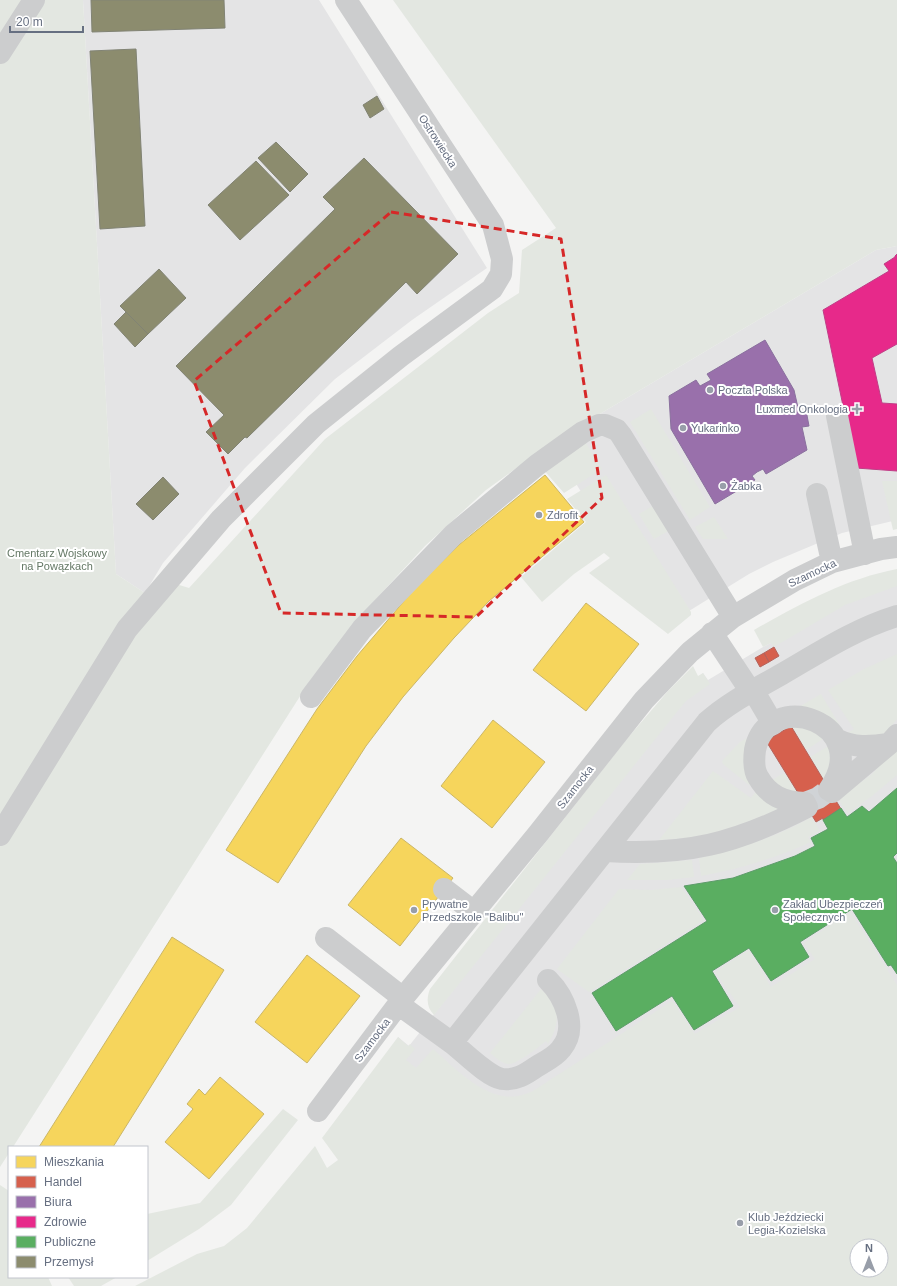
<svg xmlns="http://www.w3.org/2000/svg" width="897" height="1286" font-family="Helvetica,sans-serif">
<rect width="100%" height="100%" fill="#f4f4f3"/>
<path fill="#e4e4e5" d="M83 0H319L487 268 412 320 335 379 245 468 163 563 145 593 116 574Z
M897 246V520L842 533 773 562 749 574 689 611 591 508 551 443 876 250Z
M897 576V1139L383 1231 398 1037 409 1046 703 673 708 680 763 647Z"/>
<path fill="#e3e7e1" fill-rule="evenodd" d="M0 0H83L116 574 145 593 0 819Z
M393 0H897V246L876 250 551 443 486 490 425 546 362 614 311 679 13 1147H9V1153L0 1167V845L124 649 176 584 189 588 325 439 488 313 519 293 522 250 556 228Z
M651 409 710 507 690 520 630 422Z
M584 440 602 469 564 493 541 467Z
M606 475 691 612V615L668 634 589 573 610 558 604 553 574 574 542 602 521 577 586 522 567 499Z
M882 481H897V529L893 530Z
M656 504 672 529 654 539 639 514Z
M714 517 728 539H703L695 527Z
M897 569V586L845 605 774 647 771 643 763 647 754 630C800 604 845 579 897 569Z
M897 654V719L889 729 880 736 844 735 854 729 828 690 864 669Z
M693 666 698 676 703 673 710 684 686 701 677 712 434 1015C427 1008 426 999 430 989L626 740 668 691Z
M821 694 840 726 837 728 794 710Z
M795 724 826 737 806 750 791 726Z
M755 734 752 783 749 785 723 764 722 761 740 742Z
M830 745 833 752 825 783 810 757Z
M897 747V775L872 796 848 813 838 799 872 774Z
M713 771 751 798 757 790 781 810 719 832 687 838 659 840Z
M782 774 788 775 801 797 769 782Z
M812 817 820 831 808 837 811 842C776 858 739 869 701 876L699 858C739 849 776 837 812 817Z
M692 860 694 877 667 880H627L640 864Z
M681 887 704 920 589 992 557 969 619 889 652 890Z
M850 912 897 985V1286H135L197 1254 224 1246 247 1228 315 1146 327 1168 338 1160 322 1138 398 1037 408 1046 410 1044 415 1049 406 1060 416 1068 433 1049C455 1068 486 1102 518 1096 523 1095 528 1093 533 1091L672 1001 695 1034 740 1007 715 972 749 950 771 987 815 959 804 943ZM857 1246H881V1270H857Z
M541 989C560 1007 561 1022 548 1044L546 1041C539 1047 517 1064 509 1064 502 1064 495 1057 490 1053Z
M283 1109 298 1120 231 1205 199 1229 147 1261V1214L200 1203Z
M0 1185 9 1191V1277H48L52 1286H0Z
M68 1277H117L101 1286H74Z"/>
<path fill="#f6d55c" stroke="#cbb667" d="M545 475 584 522 489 601 454 638 403 697 366 746 278 883 226 850 317 709 357 656 416 587 460 544Z
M586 603 639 644 586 711 533 670Z
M493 720 545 762 492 828 441 786Z
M401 838 453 878 400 946 348 905Z
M172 937 224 970 192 1021 113 1147H39Z
M307 955 360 996 307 1063 255 1022Z
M220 1077 264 1114 209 1179 165 1142 193 1109 187 1104 199 1089 205 1095Z"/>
<path fill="#d6604d" stroke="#b4645d" d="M774 647 779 656 769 662 764 653Z
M764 653 769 662 760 667 755 658Z
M791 726 841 809 823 820V818L816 822 766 741Z"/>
<path fill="#9970ab" stroke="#8a709e" d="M765 340 794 390 799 412 806 410 809 426 802 427 807 450 766 474 763 469 757 472 752 476 755 480 715 504 671 429 669 396 696 380 700 386 711 380 707 374Z"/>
<path fill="#e7298a" stroke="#c03e87" d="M897 254V344L872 358 882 403 897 404V471L856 468 823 310 889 271 884 264 895 257V256Z"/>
<path fill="#5aae61" stroke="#5e9b6b" d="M897 788V853L893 857 897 863V974L891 965 888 966 852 909 800 942 809 957 771 981 749 948 712 971 733 1006 694 1030 672 996 616 1031 592 993 707 921 684 886 733 878 795 856 815 846 811 838 828 829 823 820 841 808 847 817 862 806 869 812Z"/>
<path fill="#8c8c6e" stroke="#818374" d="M91 0H224L225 28 92 32Z
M136 49 145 226 100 229 90 51Z
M377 96 384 109 370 118 363 105Z
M276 142 308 174 290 192 258 158Z
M364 158 458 254 417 294 406 282 247 438 245 437 228 454 206 432 224 415 176 366 335 209 323 197Z
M256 161 289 195 240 240 208 205Z
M159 269 186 298 148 334 120 306Z
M126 312 148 334 135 347 114 324Z
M163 477 179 494 153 520 136 504Z"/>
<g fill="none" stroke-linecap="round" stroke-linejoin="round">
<path stroke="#d0d3d6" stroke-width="22" stroke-dasharray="22 11" stroke-linecap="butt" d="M805 803 818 798 829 790"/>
<path stroke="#cccdce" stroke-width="22" d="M0 53 34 0
M837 416 865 554
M817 494 832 562
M712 633 751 692
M753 690 773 724
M311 697 362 629 454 534 537 465 583 432 599 425H605L617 430 621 435 733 617
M836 739C854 748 869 747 889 744
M832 792 889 744 897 735
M805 803C783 802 769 796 758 777 753 769 754 758 755 750 768 686 876 723 829 790
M0 835 127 629 221 519 316 424 401 356 492 289 501 274 502 259 493 225 346 0
M605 851C686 856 735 844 807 807
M444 889 474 912
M326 938 403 998
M398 1004 452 1043 707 722C729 702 756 689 782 674 820 652 855 629 897 616
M452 1043C465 1053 487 1076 502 1079 515 1081 526 1074 536 1067 544 1062 555 1057 561 1049 579 1028 564 996 548 980
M318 1111 403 998 538 834 644 700 690 652 733 617 795 580 832 562 881 549 897 547"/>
</g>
<path fill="none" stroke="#d62828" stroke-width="3" stroke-dasharray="8 5" stroke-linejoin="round" d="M391 212 561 239 602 498 476 617 281 613 194 381Z"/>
<g fill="#989ea9" stroke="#fff" stroke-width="1.5">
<circle cx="710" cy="390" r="4"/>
<path d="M855 403h4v4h4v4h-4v4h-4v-4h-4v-4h4z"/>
<circle cx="683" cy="428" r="4"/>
<circle cx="723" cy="486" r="4"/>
<circle cx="539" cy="515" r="4"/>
<circle cx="414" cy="910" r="4"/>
<circle cx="775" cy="910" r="4"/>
<circle cx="740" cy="1223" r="4"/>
</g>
<g text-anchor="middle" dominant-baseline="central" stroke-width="4" stroke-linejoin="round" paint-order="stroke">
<g font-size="11" fill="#666f81" stroke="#fff">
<text transform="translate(438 141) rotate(57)">Ostrowiecka</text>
<text transform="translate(812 573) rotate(-25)">Szamocka</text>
<text transform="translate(575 787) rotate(-52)">Szamocka</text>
<text transform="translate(372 1040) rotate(-53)">Szamocka</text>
</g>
<g font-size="11" fill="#666f81" stroke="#fff" text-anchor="start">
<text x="718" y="390">Poczta Polska</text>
<text x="848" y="409" text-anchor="end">Luxmed Onkologia</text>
<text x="691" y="428">Yukarinko</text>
<text x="731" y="486">Żabka</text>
<text x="547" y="515">Zdrofit</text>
<text x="422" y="904">Prywatne<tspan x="422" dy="13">Przedszkole "Balibu"</tspan></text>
<text x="783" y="904">Zakład Ubezpieczeń<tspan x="783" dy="13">Społecznych</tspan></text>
<text x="748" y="1217">Klub Jeździecki<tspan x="748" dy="13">Legia-Kozielska</tspan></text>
</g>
<g font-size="11" fill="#647865" stroke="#fff">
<text x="57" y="553">Cmentarz Wojskowy<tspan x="57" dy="13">na Powązkach</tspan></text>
</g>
</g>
<rect x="8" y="1146" width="140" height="132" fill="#ffffff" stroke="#c2c5cd"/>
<rect x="16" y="1156" width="20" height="12" fill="#f6d55c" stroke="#c2c5cd"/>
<text x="44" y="1166" font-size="12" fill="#666f81">Mieszkania</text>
<rect x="16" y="1176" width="20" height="12" fill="#d6604d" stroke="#c2c5cd"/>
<text x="44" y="1186" font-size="12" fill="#666f81">Handel</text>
<rect x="16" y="1196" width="20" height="12" fill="#9970ab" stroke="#c2c5cd"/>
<text x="44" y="1206" font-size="12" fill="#666f81">Biura</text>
<rect x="16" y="1216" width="20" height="12" fill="#e7298a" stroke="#c2c5cd"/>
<text x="44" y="1226" font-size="12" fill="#666f81">Zdrowie</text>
<rect x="16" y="1236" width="20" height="12" fill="#5aae61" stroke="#c2c5cd"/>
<text x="44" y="1246" font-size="12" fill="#666f81">Publiczne</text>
<rect x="16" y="1256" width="20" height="12" fill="#8c8c6e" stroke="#c2c5cd"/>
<text x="44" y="1266" font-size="12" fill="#666f81">Przemysł</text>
<g transform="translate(869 1258)"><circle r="19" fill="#ffffff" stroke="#c2c5cd"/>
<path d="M0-3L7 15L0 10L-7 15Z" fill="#989ea9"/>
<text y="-6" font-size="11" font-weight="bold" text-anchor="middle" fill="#666f81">N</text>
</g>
<path d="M10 26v6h73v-6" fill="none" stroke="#666f81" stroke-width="2"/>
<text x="16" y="26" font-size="12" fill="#666f81" stroke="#ffffff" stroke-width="3" paint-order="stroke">20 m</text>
</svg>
